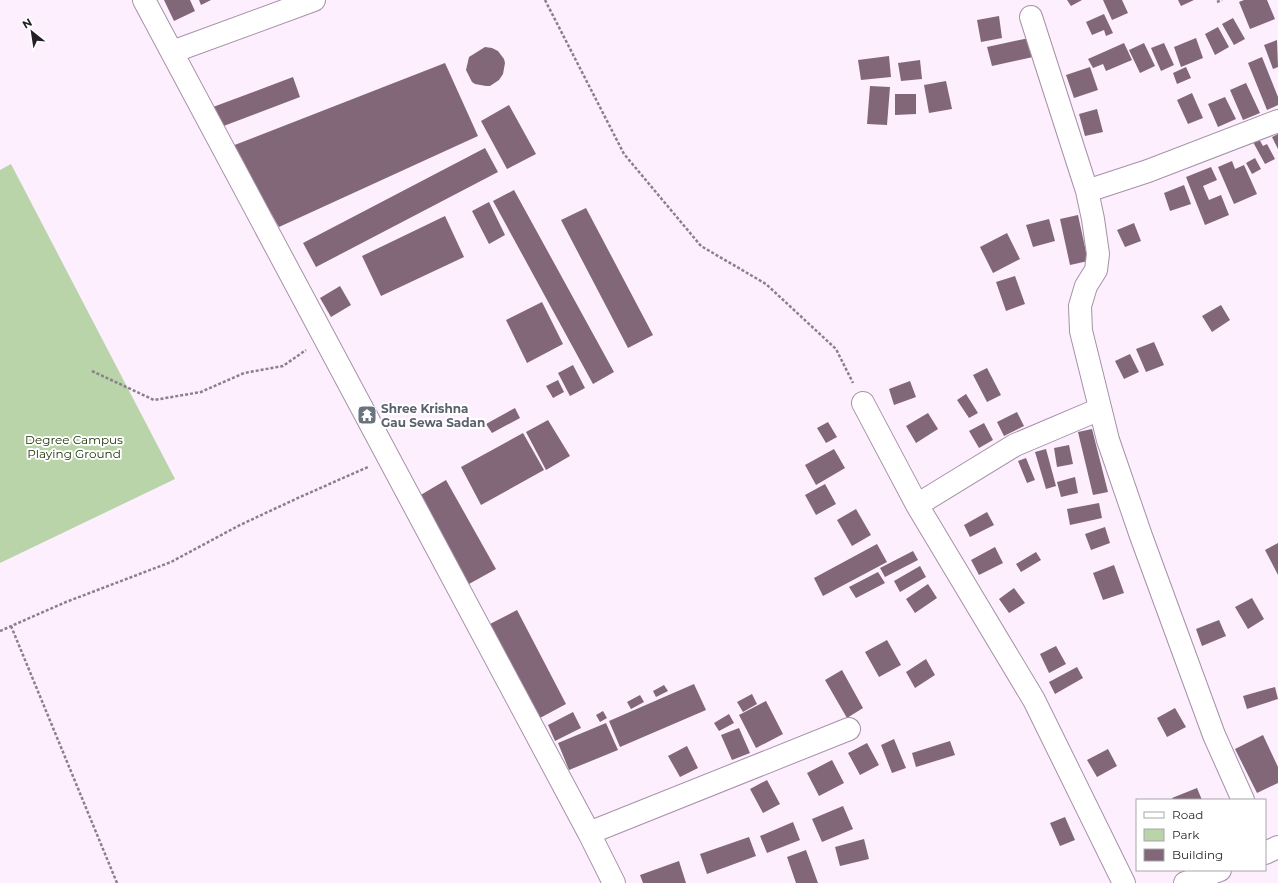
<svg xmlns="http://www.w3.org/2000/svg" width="1278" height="883" font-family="Montserrat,sans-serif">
<rect width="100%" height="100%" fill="#fdeffe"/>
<path fill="#b8d4a8" d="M11 164 175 479 0 563V170Z"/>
<path fill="#816778" d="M164 0H190L195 11 174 21Z
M199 0H211L201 5Z
M1067 0H1082L1071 6Z
M1103 0H1122L1128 13 1112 20Z
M1178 0H1194L1181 6Z
M1244 0H1267L1275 19 1250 29 1239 2Z
M1104 14 1113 33 1106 36 1104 30 1092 35 1086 22Z
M999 16 1002 38 981 42 977 20Z
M1233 18 1245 39 1234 45 1222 24Z
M1218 27 1229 47 1215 55 1205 34Z
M1029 38 1033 57 992 66 987 47Z
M1196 38 1203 58 1181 67 1174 47Z
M1277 40 1278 67 1273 69 1264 45Z
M1124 43 1132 60 1106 71 1103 64 1093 68 1088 59Z
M1144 43 1155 66 1140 73 1129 50Z
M1164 43 1174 65 1161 71 1151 48Z
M485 47 492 48 498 51 504 59 505 63 503 74 499 80 490 86H486L475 84 472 82 466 70 469 57Z
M889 56 891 77 861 80 858 60Z
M1262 57 1278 97V105L1267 110 1248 63Z
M920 60 922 79 901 81 898 63Z
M445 63 478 136 279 227 232 146Z
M1090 67 1098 90 1074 98 1066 75Z
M1186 67 1191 78 1177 84 1173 73Z
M293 77 300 97 221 127 213 107Z
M946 81 952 109 929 113 924 85Z
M1246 83 1260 113 1243 120 1230 90Z
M870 86 890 87 887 125 867 124Z
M1192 93 1203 118 1188 124 1177 100Z
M895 94H916V114L895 115Z
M1225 97 1236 119 1218 127 1208 104Z
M509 105 536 154 507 169 481 121Z
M1097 109 1103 132 1085 136 1079 114Z
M1278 134V149L1272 137Z
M1259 139 1263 146 1267 144 1275 159 1265 164 1253 142Z
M485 148 498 172 316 267 303 243Z
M1255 158 1261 169 1252 174 1246 163Z
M1232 161 1235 169 1244 165 1257 194 1234 204 1218 167Z
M1211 167 1217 180 1203 186 1209 200 1221 195 1229 215 1205 225 1186 177Z
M1184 185 1191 204 1170 211 1164 193Z
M514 190 614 372 593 384 493 201Z
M489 202 505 235 489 244 472 211Z
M586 208 653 335 628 348 561 220Z
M1078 215 1088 261 1070 265 1060 219Z
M445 216 464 257 381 296 362 256Z
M1049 219 1055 241 1033 247 1026 225Z
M1134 223 1141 241 1125 247 1117 230Z
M1007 233 1020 259 993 273 980 247Z
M1015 276 1025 304 1006 311 996 282Z
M340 286 351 305 331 317 320 298Z
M542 302 563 344 527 363 506 320Z
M1221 305 1230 320 1212 332 1202 316Z
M1154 342 1164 365 1146 372 1136 349Z
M1130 354 1139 372 1124 379 1115 361Z
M573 365 585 388 570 396 558 373Z
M987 368 1001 395 987 402 973 375Z
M558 380 564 392 553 398 546 386Z
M910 381 916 397 894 405 889 389Z
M966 394 978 413 969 418 957 400Z
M515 408 520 418 492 433 486 424Z
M1017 412 1024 426 1004 436 997 422Z
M928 413 938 429 916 443 906 426Z
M548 420 570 456 546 470 526 432Z
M828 422 837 437 826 443 817 428Z
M984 423 993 440 979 448 969 431Z
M1092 429 1108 492 1093 495 1078 432Z
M523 433 544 470 481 505 461 467Z
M1069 445 1073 464 1057 467 1054 448Z
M834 449 845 468 816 485 805 465Z
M1046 449 1056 486 1046 489 1035 452Z
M1026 458 1035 480 1027 483 1018 461Z
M1075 477 1078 493 1061 497 1057 482Z
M446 480 496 569 469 584 419 496Z
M825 484 836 504 816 515 805 495Z
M1099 503 1102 518 1070 525 1067 509Z
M856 509 871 535 852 546 837 520Z
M987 512 994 525 970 537 964 525Z
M1105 527 1110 543 1091 550 1085 534Z
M1278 543V575L1265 550Z
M877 544 887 562 823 596 814 578Z
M995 547 1003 563 979 575 971 560Z
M913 551 918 560 885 577 880 568Z
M1036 552 1041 560 1021 572 1016 564Z
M1114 565 1124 593 1103 600 1093 573Z
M920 566 926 577 900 592 894 581Z
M878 572 885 583 856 598 849 587Z
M928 584 937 598 915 613 906 599Z
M1014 588 1025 603 1009 613 999 599Z
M1252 598 1264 619 1248 629 1235 607Z
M517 610 566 704 540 718 490 624Z
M1219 620 1226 636 1202 646 1196 629Z
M887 640 901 665 879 677 865 652Z
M1056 646 1066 664 1049 673 1040 654Z
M926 659 935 675 915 688 906 672Z
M1077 667 1083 678 1055 694 1049 682Z
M842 670 863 708 847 718 825 680Z
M694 684 706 710 620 747 609 721Z
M664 685 668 691 656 697 653 691Z
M1275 687 1278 699 1247 709 1243 696Z
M752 694 757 704 743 712 737 702Z
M640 695 644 702 631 709 627 702Z
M766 701 783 734 756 748 739 715Z
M1175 708 1186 727 1167 737 1157 718Z
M603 711 607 718 600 722 596 715Z
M573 712 581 728 555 741 548 725Z
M729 714 734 723 719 731 714 723Z
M606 723 618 750 569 770 558 743Z
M739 728 750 753 732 760 721 735Z
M1263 735 1278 767V783L1257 793 1235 749Z
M894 739 906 768 892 773 881 745Z
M950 741 955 755 916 767 912 753Z
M867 743 879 765 860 775 848 753Z
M687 746 698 768 680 777 668 756Z
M1108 749 1117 766 1097 777 1087 760Z
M832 760 844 783 819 796 807 773Z
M767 780 780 804 763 813 750 789Z
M1197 788 1202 800H1173L1172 798Z
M843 806 853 829 822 842 812 819Z
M1065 817 1075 840 1060 846 1050 823Z
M793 822 800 840 767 853 760 836Z
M749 837 756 856 707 874 700 854Z
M864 839 869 859 840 866 835 847Z
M806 850 818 883H796L787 857Z
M679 861 686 883H643L640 875Z"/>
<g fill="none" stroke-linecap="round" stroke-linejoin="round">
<g stroke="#a691a8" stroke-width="24">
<path id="street" d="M144 0 589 833 614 883
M1031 17 1087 191 1093 219 1098 254 1096 270 1086 286 1080 306 1081 331 1108 440 1141 536 1214 735 1243 800
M172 52 314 0
M1087 191 1148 171 1278 121
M863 403 917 505 1034 700 1124 883
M917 505 1015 445 1100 409
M589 833 849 729
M1265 853 1278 847
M1185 883 1220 870"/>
</g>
<path stroke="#8a7f8b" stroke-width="2.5" stroke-dasharray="3 2" stroke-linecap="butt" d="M545 0 624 154 701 246 766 284 836 349 853 383
M1217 2 1222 0
M92 371 154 400 201 392 244 373 283 366 306 350
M11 626 117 883
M0 631 66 602 171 562 240 525 300 497 368 467"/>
<use href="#street" stroke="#fff" stroke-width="22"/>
</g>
<defs>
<g id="temple-square" transform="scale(1)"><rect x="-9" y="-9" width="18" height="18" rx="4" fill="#6b7280" stroke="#fff"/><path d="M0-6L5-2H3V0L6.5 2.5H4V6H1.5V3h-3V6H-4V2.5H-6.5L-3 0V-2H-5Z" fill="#fff"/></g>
</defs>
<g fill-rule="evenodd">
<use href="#temple-square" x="367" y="415"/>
</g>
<g text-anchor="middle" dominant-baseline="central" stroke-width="4" stroke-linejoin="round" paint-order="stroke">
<g font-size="12" font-weight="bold" fill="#5b616d" stroke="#fff" text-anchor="start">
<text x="381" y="408">Shree Krishna<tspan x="381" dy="14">Gau Sewa Sadan</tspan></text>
</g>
<g font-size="12" fill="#173100" stroke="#fff">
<text x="74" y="439">Degree Campus<tspan x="74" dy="14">Playing Ground</tspan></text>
</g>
</g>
<rect x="1136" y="799" width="130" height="72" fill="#ffffff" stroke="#a8a5a9"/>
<rect x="1144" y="812" width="20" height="6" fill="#ffffff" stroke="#a8a5a9"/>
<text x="1172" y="819" font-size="12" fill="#261e27">Road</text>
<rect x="1144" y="829" width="20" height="12" fill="#b8d4a8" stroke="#a8a5a9"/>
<text x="1172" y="839" font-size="12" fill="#261e27">Park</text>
<rect x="1144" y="849" width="20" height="12" fill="#816778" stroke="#a8a5a9"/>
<text x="1172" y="859" font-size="12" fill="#261e27">Building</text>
<g transform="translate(32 32) rotate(330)" stroke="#ffffff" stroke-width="3" paint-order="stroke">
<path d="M0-3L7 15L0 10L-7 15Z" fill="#261e27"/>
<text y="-6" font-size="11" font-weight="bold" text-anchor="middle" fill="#261e27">N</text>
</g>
</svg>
